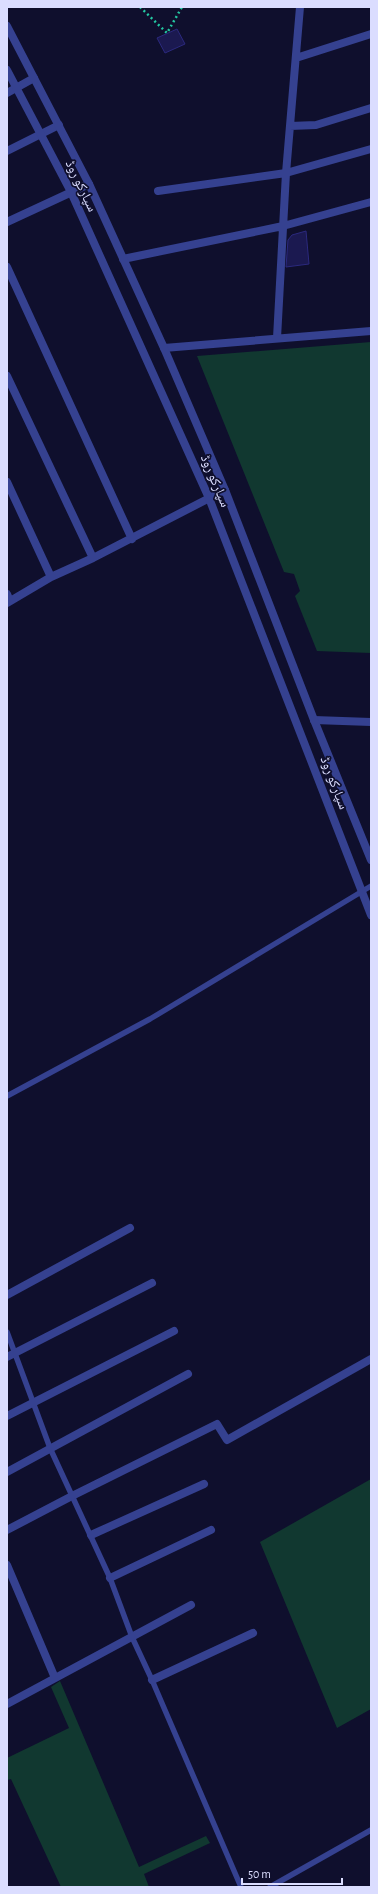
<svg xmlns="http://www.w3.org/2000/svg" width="378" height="1894" font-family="'Alegreya Sans','Noto Naskh Arabic',sans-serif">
<rect width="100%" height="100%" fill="#0f0f2d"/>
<path fill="#113830" d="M371 342V653L317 651 295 596 300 591 294 574 284 572 197 356Z
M371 1479V1709L337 1728 260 1542Z
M60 1681 139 1867 206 1836 210 1843 144 1874 149 1887H61L11 1779 7 1780V1758L69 1728 51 1687Z"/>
<path fill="#1b1950" stroke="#2b297e" d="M177 29 185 44 165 53 157 38Z
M306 231 309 264 286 267 288 240 292 235Z"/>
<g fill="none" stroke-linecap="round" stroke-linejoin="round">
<path stroke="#24c9a3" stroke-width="2.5" stroke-dasharray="2 3" stroke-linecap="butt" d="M140 7 167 33 182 7"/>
<path stroke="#354190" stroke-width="5.5" d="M7 1096 150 1019 371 886
M7 1332 50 1448 110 1578 132 1637 152 1680 241 1887
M270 1887 371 1830"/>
<path stroke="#354190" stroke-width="8" d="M296 58 371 34
M7 93 34 78
M290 126 316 125 371 108
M7 151 59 125
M158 191 286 173 371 149
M7 222 89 184
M123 259 283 226 371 202
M7 267 132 539
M277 338 286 173 300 7
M164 348 371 331
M7 376 93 558
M7 482 51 577
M7 594 10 601
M7 603 51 577 93 558 225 490
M314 720 371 722
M7 1295 130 1228
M7 1357 152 1283
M7 1416 174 1331
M7 1472 188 1374
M7 1530 72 1496 217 1424 227 1440 371 1359
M91 1535 204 1484
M7 1565 55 1678
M110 1578 211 1530
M152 1680 253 1633
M7 1704 191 1605"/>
<path stroke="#354190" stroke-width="8" d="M7 26 89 184 164 348 225 490 314 720 371 860
M7 70 71 192 209 498 371 915"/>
</g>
<g text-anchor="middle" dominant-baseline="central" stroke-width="3.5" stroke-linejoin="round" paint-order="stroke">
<g font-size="14" fill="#dbddff" stroke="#0f0f2d">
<text transform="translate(81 186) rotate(64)">سپارکو روڈ</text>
<text transform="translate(215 481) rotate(67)">سپارکو روڈ</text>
<text transform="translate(334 783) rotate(69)">سپارکو روڈ</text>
</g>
</g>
<rect width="378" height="1894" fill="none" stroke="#dbddff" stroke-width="16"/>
<path d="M242 1878v6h100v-6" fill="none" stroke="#dbddff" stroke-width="2"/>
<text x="248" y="1878" font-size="12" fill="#dbddff" stroke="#0f0f2d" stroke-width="3" paint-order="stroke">50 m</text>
</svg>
